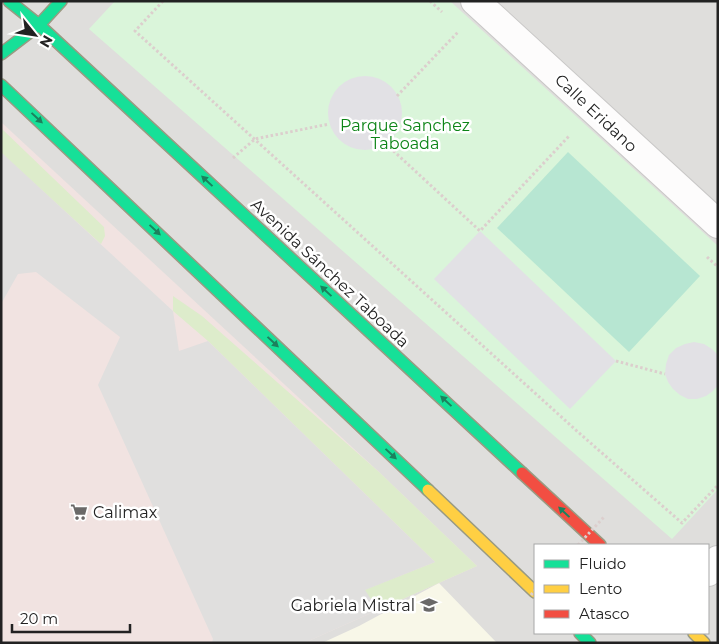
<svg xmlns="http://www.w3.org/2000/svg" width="719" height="644" font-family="Montserrat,sans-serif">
<rect width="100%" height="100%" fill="#f0eeeb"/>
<path fill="#dfdedc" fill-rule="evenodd" d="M1 1H718V643H1ZM535 545H708V633H535Z"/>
<path fill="#f1e3e1" d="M1 122 379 472 477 566 304 643H1Z"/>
<path fill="#f8f7e8" d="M439 583 497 643H322L359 626Z"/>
<path fill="#ddeccb" d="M1 128 104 227 105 236 101 244 1 153Z
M173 296 202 316 379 472 477 566 378 610 364 590 435 562 208 341 173 311Z"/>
<path fill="#daf5da" d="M115 1H450L718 246V489L672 539 89 29Z"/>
<path fill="#b7e6d2" d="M568 152 700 276 629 352 497 228Z"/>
<path fill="#e0dfde" d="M2 153 173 311 179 351 208 341 435 562 365 590 378 610 304 643H212L213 639 98 385 120 337 36 272 18 274 1 304Z"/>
<path fill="#e2e1e5" d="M328 113a37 37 0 1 1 74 0a37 37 0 1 1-74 0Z
M480 231 616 361 570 409 434 279Z
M694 342 704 344 712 349 718 355V385L713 391 706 396 697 399H688L680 395 673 389 668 382 665 374 666 364 669 355 676 348 685 344Z"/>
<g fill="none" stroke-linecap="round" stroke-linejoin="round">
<g stroke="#c9c8c7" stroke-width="30">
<path id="street" d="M475 1 718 224
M708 572 718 560"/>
</g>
<g stroke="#999a82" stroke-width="14">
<path id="fast" d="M9 1 39 25 522 473
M1 54 39 25 61 1
M1 85 428 490
M580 633 590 643"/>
</g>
<g stroke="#999a82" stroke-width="14">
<path id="slow" d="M428 490 535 592
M694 633 704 643"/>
</g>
<g stroke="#999a82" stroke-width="14">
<path id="jam" d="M522 473 600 545"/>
</g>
<path stroke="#dccecd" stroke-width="3" stroke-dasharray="2.5 2.5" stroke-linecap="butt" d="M163 1 135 31 578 432 682 523 718 485
M430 1 442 12
M397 96 458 32
M386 144 480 231 570 135
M233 158 255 139 329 124
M707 257 718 267
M616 361 665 374"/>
<use href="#street" stroke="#fdfcfc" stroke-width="28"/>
<use href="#fast" stroke="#16e098" stroke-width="11"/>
<use href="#slow" stroke="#ffcf43" stroke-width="11"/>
<use href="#jam" stroke="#f24e42" stroke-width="11"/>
<path stroke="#dccecd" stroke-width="3" stroke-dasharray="2.5 2.5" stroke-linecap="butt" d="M578 545 604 517
M531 595 535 590"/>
</g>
<defs><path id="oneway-solid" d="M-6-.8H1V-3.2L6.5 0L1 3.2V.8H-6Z" transform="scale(1.25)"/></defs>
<g fill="#1c815d">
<use href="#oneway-solid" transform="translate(37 118) rotate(43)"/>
<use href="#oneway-solid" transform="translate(207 181) rotate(-137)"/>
<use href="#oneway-solid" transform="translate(155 230) rotate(43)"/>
<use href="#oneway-solid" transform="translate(326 291) rotate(-137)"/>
<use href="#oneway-solid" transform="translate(273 342) rotate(43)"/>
<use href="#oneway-solid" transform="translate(446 401) rotate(-137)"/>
<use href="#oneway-solid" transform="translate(391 454) rotate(43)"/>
<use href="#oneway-solid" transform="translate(564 512) rotate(-137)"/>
</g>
<defs>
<g id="supermarket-bare" transform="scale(1.35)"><path d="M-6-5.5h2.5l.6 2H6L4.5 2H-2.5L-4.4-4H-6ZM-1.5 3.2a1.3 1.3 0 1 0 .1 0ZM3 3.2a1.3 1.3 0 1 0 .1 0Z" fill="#6a6968" stroke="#fff" stroke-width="2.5" paint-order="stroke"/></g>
<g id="school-bare" transform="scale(1.35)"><path d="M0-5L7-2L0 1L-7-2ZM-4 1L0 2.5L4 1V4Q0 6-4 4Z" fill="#6a6968" stroke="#fff" stroke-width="2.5" paint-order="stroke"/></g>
</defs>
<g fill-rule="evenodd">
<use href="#supermarket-bare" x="79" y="512"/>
<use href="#school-bare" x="429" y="605"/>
</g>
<g text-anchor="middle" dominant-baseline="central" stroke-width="5" stroke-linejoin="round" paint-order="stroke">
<g font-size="16" fill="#222" stroke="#fff">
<text transform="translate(596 113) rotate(43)">Calle Eridano</text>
<text transform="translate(330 273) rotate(43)">Avenida Sánchez Taboada</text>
</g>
<g font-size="16" fill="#0c8416" stroke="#fff">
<text x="405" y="125">Parque Sanchez<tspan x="405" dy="18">Taboada</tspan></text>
</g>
<g font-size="16" fill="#222" stroke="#fff" text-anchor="start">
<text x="93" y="512">Calimax</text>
<text x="415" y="605" text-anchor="end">Gabriela Mistral</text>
</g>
</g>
<rect width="719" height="644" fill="none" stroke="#222222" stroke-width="5"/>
<rect x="534" y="544" width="175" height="90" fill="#ffffff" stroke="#a7a7a7"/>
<rect x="544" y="560" width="25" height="8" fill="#16e098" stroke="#a7a7a7"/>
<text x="579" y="569" font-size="15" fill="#222222">Fluido</text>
<rect x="544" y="585" width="25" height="8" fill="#ffcf43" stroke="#a7a7a7"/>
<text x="579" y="594" font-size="15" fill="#222222">Lento</text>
<rect x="544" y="610" width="25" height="8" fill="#f24e42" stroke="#a7a7a7"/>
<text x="579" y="619" font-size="15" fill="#222222">Atasco</text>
<g transform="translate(35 35) rotate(120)" stroke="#ffffff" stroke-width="4" paint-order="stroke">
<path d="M0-4L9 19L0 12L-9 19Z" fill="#222222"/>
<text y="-8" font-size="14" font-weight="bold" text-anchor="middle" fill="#222222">N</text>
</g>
<path d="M12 624v8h118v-8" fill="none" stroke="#222222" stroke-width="2.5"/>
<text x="20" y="624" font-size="15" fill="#222222" stroke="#ffffff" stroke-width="4" paint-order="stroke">20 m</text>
</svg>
